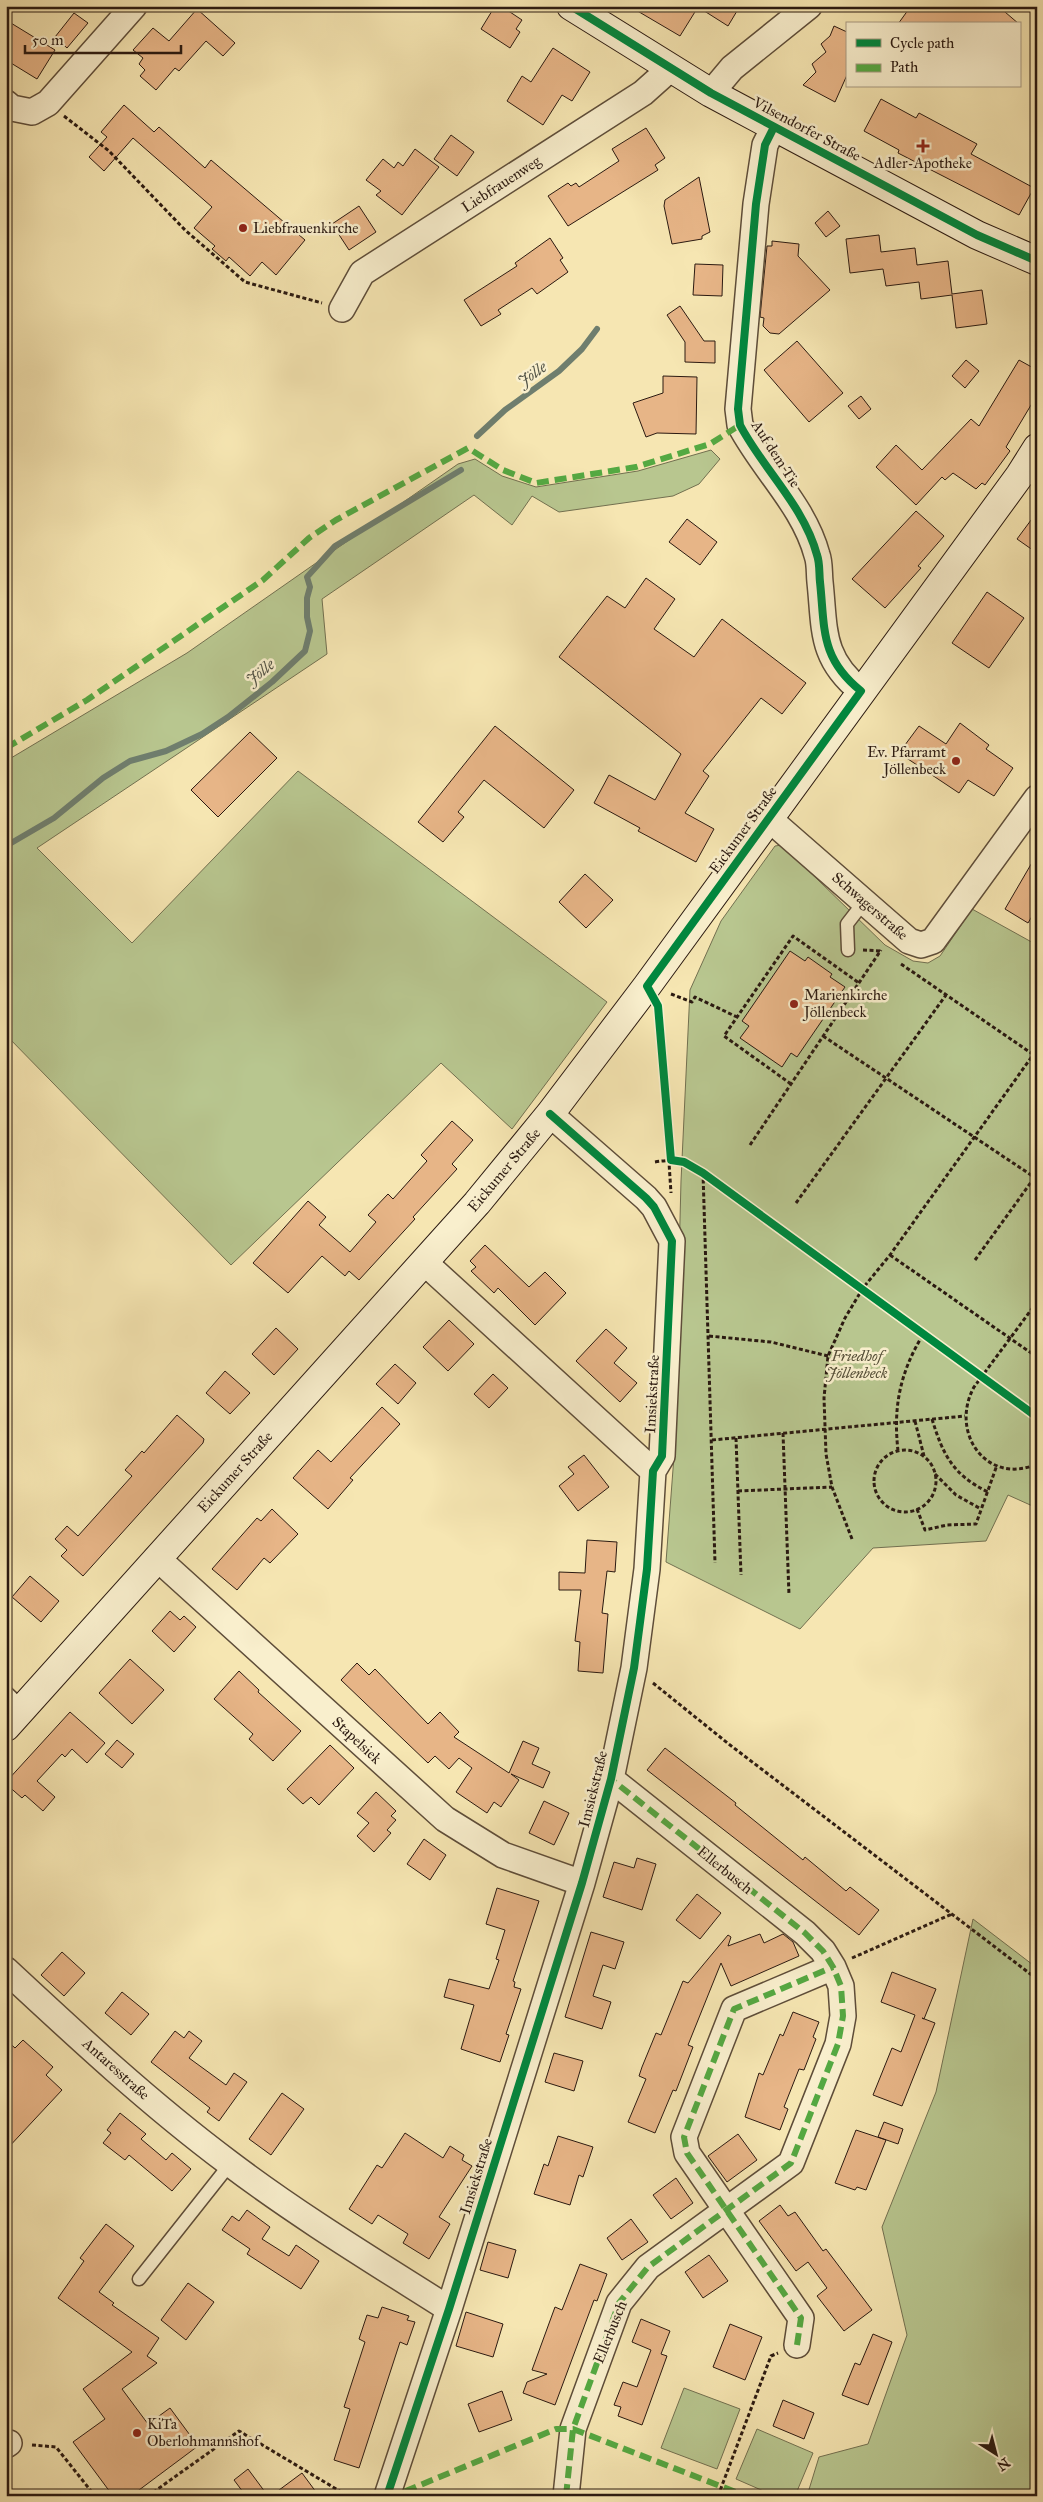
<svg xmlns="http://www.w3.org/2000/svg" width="1043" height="2502" font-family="'IM FELL Great Primer',serif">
<rect width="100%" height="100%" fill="#f6e6b2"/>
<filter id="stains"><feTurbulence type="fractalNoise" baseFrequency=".004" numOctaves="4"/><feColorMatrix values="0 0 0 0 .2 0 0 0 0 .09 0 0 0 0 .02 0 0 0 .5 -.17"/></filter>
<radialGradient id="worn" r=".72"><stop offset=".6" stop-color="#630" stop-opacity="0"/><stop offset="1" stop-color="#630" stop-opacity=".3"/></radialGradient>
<path fill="#b8c68f" stroke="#727050" d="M711 450 720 459 699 484 673 496 559 512 532 496 512 525 474 495 322 599 327 654 37 848 132 943 298 771 607 1002 512 1129 441 1063 231 1265 6 1035V761L187 653 458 464 475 459 502 476 536 487 638 471Z
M782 845 885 945 913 961 928 963 940 956 972 909 1037 945V1508L1008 1495 986 1541 873 1548 800 1629 666 1562 674 1456 681 1181 690 990 721 921 775 846Z
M973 1919 1037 1968V2496H807L819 2457 868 2444 907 2335 882 2227 936 2092Z
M684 2388 740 2409 717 2469 661 2448Z
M757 2429 813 2453 795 2496H775L736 2479Z"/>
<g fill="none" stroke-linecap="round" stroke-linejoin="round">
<path stroke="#6f7e6e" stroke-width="6" d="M477 436 505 410 559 371 582 349 597 329
M6 846 54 818 103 778 130 761 166 751 202 734 228 717 272 682 305 651 310 631 307 617V598L310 587 307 577 335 546 461 470"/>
</g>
<path fill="#e7b587" stroke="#2b1a11" d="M495 6H501L522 20 516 29 520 32 510 48 481 29Z
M629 6H740L728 26 698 7 680 36Z
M911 6H998L1019 24H898Z
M197 9 235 43 223 56 206 41 179 71 175 68 156 90 140 76 145 70 139 64 143 58 133 50 153 28 169 41Z
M74 13 88 23 67 48 55 37Z
M6 20 55 50 37 79 6 60Z
M834 26 847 32V75L835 102 803 85 816 72 812 64 826 52 821 44 830 36Z
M553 48 590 72 572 101 562 95 543 125 507 101 522 76 531 82Z
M881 99 916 118 919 113 977 144 971 154 1034 188 1019 215 898 153 899 150 864 131Z
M124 105 154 132 159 127 205 168 211 160 305 240 276 275 262 262 250 276 229 257 226 261 212 249 215 246 194 228 212 207 133 138 104 171 89 157 107 137 101 132Z
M646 128 665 158 655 165 658 170 568 226 548 196 568 183 571 186 576 183 579 187 619 161 612 149Z
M451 135 474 152 457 176 434 159Z
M415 149 439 167 402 215 376 195 381 191 366 180 383 159 394 168 398 162 403 166Z
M699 177 710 232 702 236V239L672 244 664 206 665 200Z
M359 206 376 232 349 250 332 224Z
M828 211 840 226 826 237 815 223Z
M879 235 881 252 915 248 917 265 948 261 952 294 982 290 987 324 956 328 952 295 921 299 919 282 886 286 883 269 850 273 846 239Z
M550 238 563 258 560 260 568 272 537 294 532 288 498 310 501 314 481 326 464 300 517 266 515 263Z
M772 241 799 244 798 256 830 290 779 334 770 333 763 326 764 318 760 317 767 246H772Z
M695 264 723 265 722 296 693 295Z
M680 306 704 341H715V363L685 362V342L667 315Z
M797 341 843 393 809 422 764 370Z
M966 360 979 371 965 388 952 376Z
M1019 360 1037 370V395L1006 447 1010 451 985 485 982 483 976 489 953 473 945 480 942 477 916 505 876 467 896 445 922 470 971 419 979 426Z
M663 376 697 377 696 434 657 433 646 437 633 403 663 393Z
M861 396 871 409 859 419 848 406Z
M916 511 944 536 918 566 921 568 885 608 852 579Z
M1037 512V553L1017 539Z
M687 519 717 542 700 565 669 542Z
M646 578 675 599 654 629 694 657 722 619 806 683 782 714 761 698 703 771 709 776 685 813 714 829 696 862 638 831 640 828 594 803 609 775 655 800 681 754 559 657 607 596 625 608Z
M987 592 1024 618 989 668 952 643Z
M960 723 989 745 986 749 1013 768 994 796 968 780 959 793 899 753 919 726 946 744Z
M495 726 574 790 544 828 484 780 458 812 464 817 443 842 418 822Z
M250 732 277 758 218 817 191 790Z
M1037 854V908L1028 923 1005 909Z
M585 874 613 900 586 928 559 902Z
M790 951 805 961 808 957 832 974 830 977 845 987 797 1057 791 1053 782 1067 740 1038 749 1026 742 1021Z
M452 1121 473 1140 452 1164 457 1169 413 1217 415 1219 359 1280 349 1271 345 1276 322 1256 288 1293 253 1263 308 1201 326 1217 319 1225 350 1252 376 1222 368 1215 388 1194 393 1199 427 1161 421 1155Z
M485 1245 529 1287 545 1272 566 1293 535 1325 498 1288 494 1293 471 1271 476 1267 470 1261Z
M449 1320 474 1344 448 1371 423 1347Z
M276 1328 298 1349 274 1375 252 1354Z
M606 1329 627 1348 614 1363 637 1383 620 1402 576 1361Z
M395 1364 416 1383 398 1404 376 1384Z
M225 1371 250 1393 230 1414 206 1393Z
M493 1374 508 1388 489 1408 474 1394Z
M382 1407 400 1424 350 1478 353 1480 328 1509 293 1478 318 1450 331 1462Z
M177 1415 204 1439 203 1443 83 1576 61 1556 67 1550 55 1539 67 1526 78 1536 132 1476 125 1470 142 1451 144 1453Z
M584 1455 609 1487 578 1511 559 1486 574 1474 568 1467Z
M272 1509 298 1534 270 1563 264 1558 237 1590 212 1569 257 1518 261 1521Z
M587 1540 617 1542 615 1572 607 1571 602 1613 608 1614 603 1673 578 1671 580 1642 575 1641 581 1590H559V1572L585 1573Z
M30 1576 59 1601 41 1622 12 1597Z
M170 1611 180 1620 184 1616 196 1627 174 1652 152 1631Z
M130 1659 164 1690 132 1724 99 1693Z
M357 1663 369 1675 375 1669 428 1724 440 1712 459 1732 454 1737 509 1773 523 1741 539 1748 532 1764 550 1772 543 1788 511 1774 519 1780 501 1807 494 1802 487 1813 456 1792 472 1768 459 1758 449 1769 435 1756 428 1763 341 1680Z
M239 1671 259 1690 258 1692 301 1731 273 1761 249 1739 253 1734 214 1699Z
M70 1712 105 1743 87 1763 72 1749 65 1757 62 1754 37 1781 55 1797 43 1811 25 1795 22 1798 6 1784V1782Z
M117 1740 134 1754 122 1768 105 1754Z
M330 1745 354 1768 319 1805 311 1797 303 1804 287 1789Z
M665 1748 736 1803 735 1805 803 1860 805 1857 846 1891 850 1887 879 1910 859 1935 647 1770Z
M376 1792 396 1811 391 1816 396 1820 387 1830 391 1833 374 1852 357 1836 369 1823 357 1813Z
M544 1801 569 1813 554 1845 529 1833Z
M424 1839 446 1855 430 1880 407 1864Z
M637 1858 656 1864 642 1910 603 1897 614 1862 634 1868Z
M497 1888 539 1901 513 1981 515 1982 514 1987 521 1989 506 2034 509 2035 500 2062 461 2049 474 2005 444 1997 449 1979 489 1989 499 1960 496 1959 505 1930 486 1924Z
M697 1894 721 1913 700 1939 676 1920Z
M591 1932 624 1942 615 1969 603 1965 593 1996 611 2002 602 2029 565 2017Z
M760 1934 764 1943 783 1934 793 1942 799 1956 731 1986 721 1963 688 2045 693 2047 676 2091 673 2090 655 2133 628 2122 646 2079 639 2076 642 2067 656 2033 661 2035 683 1981 688 1983 728 1935 731 1937 728 1946Z
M62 1952 85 1973 64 1996 41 1975Z
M892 1972 936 1989 924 2019 922 2018 935 2023 902 2106 873 2095 892 2048 901 2052 915 2015 881 2002Z
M122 1992 149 2014 131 2035 105 2013Z
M793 2012 819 2022 813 2037 816 2039 804 2070 799 2069 784 2107 788 2109 780 2130 745 2117 759 2073 763 2075 780 2034 783 2036Z
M175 2031 184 2038 189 2031 202 2041 189 2058 226 2085 234 2073 247 2082 219 2121 207 2112 210 2108 151 2062Z
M6 2040 15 2048 23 2040 53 2067 46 2075 62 2090 6 2150Z
M554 2053 583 2061 574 2091 545 2082Z
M282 2093 304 2109 271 2155 249 2139Z
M120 2113 146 2134 141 2139 166 2160 172 2153 191 2169 172 2191 129 2155 125 2160 103 2143 111 2133 107 2130Z
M884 2122 903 2129 898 2144 878 2137Z
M856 2130 886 2140 866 2190 857 2187 855 2190 835 2183Z
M405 2133 443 2158 450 2146 464 2155 462 2160 472 2166 439 2217 450 2224 429 2259 403 2243 408 2234 378 2215 372 2224 349 2209 377 2165 382 2168Z
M738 2134 757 2160 727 2182 708 2156Z
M558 2136 593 2147 583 2177 579 2175 570 2205 534 2194 544 2164 548 2166Z
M676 2178 693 2203 671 2219 653 2195Z
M780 2205 788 2216 795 2212 823 2251 826 2249 872 2310 844 2331 817 2296 827 2288 808 2262 796 2271 759 2221Z
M247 2210 270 2227 262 2239 289 2256 296 2245 319 2261 301 2289 247 2254 250 2249 222 2230 232 2216 239 2221Z
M631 2219 648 2242 622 2260 607 2238Z
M106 2224 134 2246 99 2292 114 2303 112 2305 159 2338 147 2356 157 2363 122 2389 148 2424 170 2408 198 2446 131 2496H113L73 2442 105 2419 83 2389 132 2352 58 2298 84 2261 80 2258Z
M488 2242 516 2250 508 2278 480 2270Z
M709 2255 728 2281 703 2298 685 2272Z
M580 2264 607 2274 597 2301 594 2300 555 2405 523 2393 527 2382 547 2374 532 2370 555 2307 562 2310Z
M188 2283 214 2302 186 2340 161 2320Z
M382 2307 409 2316 407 2320 415 2322 407 2345 400 2342 359 2468 334 2460 350 2409 344 2407 365 2342 359 2339 367 2315 378 2318Z
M466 2312 503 2324 493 2357 456 2346Z
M641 2319 670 2331 661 2354 667 2356 642 2425 618 2416 621 2407 614 2405 623 2382 637 2387 651 2350 632 2342Z
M730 2324 762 2337 745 2380 713 2367Z
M873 2334 892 2342 868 2405 842 2395 855 2363 860 2365Z
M502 2391 512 2420 479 2432 468 2404Z
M783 2400 814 2413 804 2439 773 2426Z
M248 2469 268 2496H246L234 2480Z
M302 2473 319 2496H271Z"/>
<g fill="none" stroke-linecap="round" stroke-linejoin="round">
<g stroke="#5e4d39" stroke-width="15">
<path id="service" d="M848 950 847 924 864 902
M6 1692 23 1708
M139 2279 230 2164"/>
</g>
<g stroke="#5e4d39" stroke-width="28">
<path id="minor" d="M711 93 732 68 809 6
M6 103 12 108 32 112 48 103 134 6
M774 127 765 145 756 204 738 409 740 425C763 469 804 506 817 555 820 563 819 573 820 582 825 629 820 658 861 691
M342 309 362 273 643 93 671 68
M768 818 909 941 921 945 933 941 1037 798
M424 1262 653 1471
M157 1558 445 1819 503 1855 582 1883
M6 1970C78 2037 150 2104 229 2163 299 2216 375 2262 449 2309
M797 2345 801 2318 687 2153 684 2137 734 2009 833 1967
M6 2445 9 2443
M387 2496 449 2309 582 1883 611 1779 634 1668 647 1569 653 1471 662 1456 672 1241 654 1207 646 1198 550 1114
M566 2496 573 2429 619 2303 648 2267 791 2163 838 2044 843 2016 841 1986 833 1967 823 1951 805 1933 611 1779"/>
</g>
<g stroke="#2b1a11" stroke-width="30">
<path id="secondary" d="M571 6 711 93 977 235 1037 261
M6 1727 477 1203 550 1114 647 986 1020 475 1037 448"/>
</g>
<path stroke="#2b1a11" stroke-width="3" stroke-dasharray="4 2.5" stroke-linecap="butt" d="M64 116 109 151 185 230 245 282 322 303
M863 950 882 951
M901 964 1037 1057
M671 994 692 1002 695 997 737 1017
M659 1010 671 1193
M823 1036 1037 1179
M791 1084 724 1036 793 936 859 983
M750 1145 881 950
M655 1162C678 1158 683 1163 703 1173L1037 1417
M703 1173 715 1563
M796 1203 946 995
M890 1255 1037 1357
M975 1260 1037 1174
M1037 1302 974 1387C949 1433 987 1486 1037 1464
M709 1336 771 1342 828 1356
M932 1419C943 1455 953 1475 988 1492
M915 1421 924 1456
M783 1433 789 1595
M736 1438 741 1575
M712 1440 965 1416
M874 1481a31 31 0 1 1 62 0a31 31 0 1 1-62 0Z
M898 1451C893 1406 900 1372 924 1333
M935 1474 956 1495 981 1509
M738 1491 832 1487
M917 1509 925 1530 947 1525 976 1524 997 1465
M852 1539 832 1487 826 1454 824 1398 828 1356 845 1318 863 1288 890 1255 1033 1055
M653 1683 730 1745 1037 1979
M852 1958 952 1914
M32 2445 56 2447 95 2496
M148 2496 239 2431 348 2496
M718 2496 771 2356 778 2353"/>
<use href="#service" stroke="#f9efcd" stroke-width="12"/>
<use href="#minor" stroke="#f9efcd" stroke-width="25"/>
<use href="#secondary" stroke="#f9efcd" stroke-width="28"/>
<path stroke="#54a942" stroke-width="6" stroke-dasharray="12 6" stroke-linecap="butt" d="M6 748 87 700 263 580 309 538 336 520 468 448 503 470 536 483 636 467 710 444 740 425
M797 2345 801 2318 687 2153 684 2137 734 2009 833 1967
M388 2493 396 2495 556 2429H573L746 2496
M566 2496 573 2429 619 2303 648 2267 791 2163 838 2044 843 2016 841 1986 833 1967 823 1951 805 1933 611 1779"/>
<g stroke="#f9efcd" stroke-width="11">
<path id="cycleway" d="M571 6 711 93 977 235 1037 261
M774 127 765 145 756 204 738 409 740 425C763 469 804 506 817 555 820 563 819 573 820 582 825 629 820 658 861 691L647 986 658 1006 671 1160 684 1162 703 1173 1037 1417
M387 2496 449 2309 582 1883 611 1779 634 1668 647 1569 653 1471 662 1456 672 1241 654 1207 646 1198 550 1114"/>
</g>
<use href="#cycleway" stroke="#00873e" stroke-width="8"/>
</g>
<g fill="#8f2418" stroke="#f9efcd" stroke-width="2">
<path d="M920.5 138.5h5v5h5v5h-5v5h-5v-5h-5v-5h5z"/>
<circle cx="243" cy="228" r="5"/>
<circle cx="956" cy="761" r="5"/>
<circle cx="794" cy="1004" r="5"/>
<circle cx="137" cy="2433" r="5"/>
</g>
<g text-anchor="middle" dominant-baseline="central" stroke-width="5" stroke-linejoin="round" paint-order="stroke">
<g font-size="15" fill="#2b1a11" stroke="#f9efcd">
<text transform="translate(807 129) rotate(28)">Vilsendorfer Straße</text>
<text transform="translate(501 184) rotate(-33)">Liebfrauenweg</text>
<text transform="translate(776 454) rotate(57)">Auf dem Tie</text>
<text transform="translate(743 830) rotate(-54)">Eickumer Straße</text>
<text transform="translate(870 906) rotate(41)">Schwagerstraße</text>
<text transform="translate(504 1170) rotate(-50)">Eickumer Straße</text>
<text transform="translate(652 1394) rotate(-87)">Imsiekstraße</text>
<text transform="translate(235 1472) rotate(-48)">Eickumer Straße</text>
<text transform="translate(357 1740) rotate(43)">Stapelsiek</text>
<text transform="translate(593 1789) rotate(-76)">Imsiekstraße</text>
<text transform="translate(725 1870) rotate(39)">Ellerbusch</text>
<text transform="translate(116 2069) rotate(42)">Antaresstraße</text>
<text transform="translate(476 2176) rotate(-73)">Imsiekstraße</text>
<text transform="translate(610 2332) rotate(-68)">Ellerbusch</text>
</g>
<g font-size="15" fill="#2b1a11" stroke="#f9efcd" text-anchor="start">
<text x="923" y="163" text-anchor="middle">Adler-Apotheke</text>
<text x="253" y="228">Liebfrauenkirche</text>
<text x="946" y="752" text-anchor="end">Ev. Pfarramt<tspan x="946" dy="17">Jöllenbeck</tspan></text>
<text x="804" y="995">Marienkirche<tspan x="804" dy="17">Jöllenbeck</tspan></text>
<text x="147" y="2424">KiTa<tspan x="147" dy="17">Oberlohmannshof</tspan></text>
</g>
<g font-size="15" font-style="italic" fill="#554e37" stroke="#f9efcd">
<text x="857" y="1356">Friedhof<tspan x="857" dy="17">Jöllenbeck</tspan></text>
</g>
<g font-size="16" font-style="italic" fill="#535447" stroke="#f9efcd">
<text transform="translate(532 374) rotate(-35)">Jölle</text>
<text transform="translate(260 672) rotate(-39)">Jölle</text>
</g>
</g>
<rect width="1043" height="2502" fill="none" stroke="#f6e6b2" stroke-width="25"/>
<rect x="8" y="8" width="1028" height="2487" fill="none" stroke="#2b1a11" stroke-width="2.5"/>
<rect x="12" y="12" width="1018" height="2477" fill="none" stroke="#2b1a11"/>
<rect x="846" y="22" width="175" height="65" fill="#f9efcd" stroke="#a79a82"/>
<rect x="856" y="39" width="25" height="8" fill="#00873e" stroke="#a79a82"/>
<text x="890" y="48" font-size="15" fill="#2b1a11">Cycle path</text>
<rect x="856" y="64" width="25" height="8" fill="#54a942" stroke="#a79a82"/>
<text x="890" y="72" font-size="15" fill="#2b1a11">Path</text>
<g transform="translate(996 2454) rotate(144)" stroke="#f9efcd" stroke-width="4" paint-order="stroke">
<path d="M0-4L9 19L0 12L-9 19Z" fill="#2b1a11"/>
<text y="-8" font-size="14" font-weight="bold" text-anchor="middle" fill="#2b1a11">N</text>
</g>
<path d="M25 45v8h156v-8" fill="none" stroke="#2b1a11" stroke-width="2.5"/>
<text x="32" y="45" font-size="15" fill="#2b1a11" stroke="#f9efcd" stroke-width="4" paint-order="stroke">50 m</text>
<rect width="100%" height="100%" filter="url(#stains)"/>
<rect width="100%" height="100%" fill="url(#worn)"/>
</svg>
